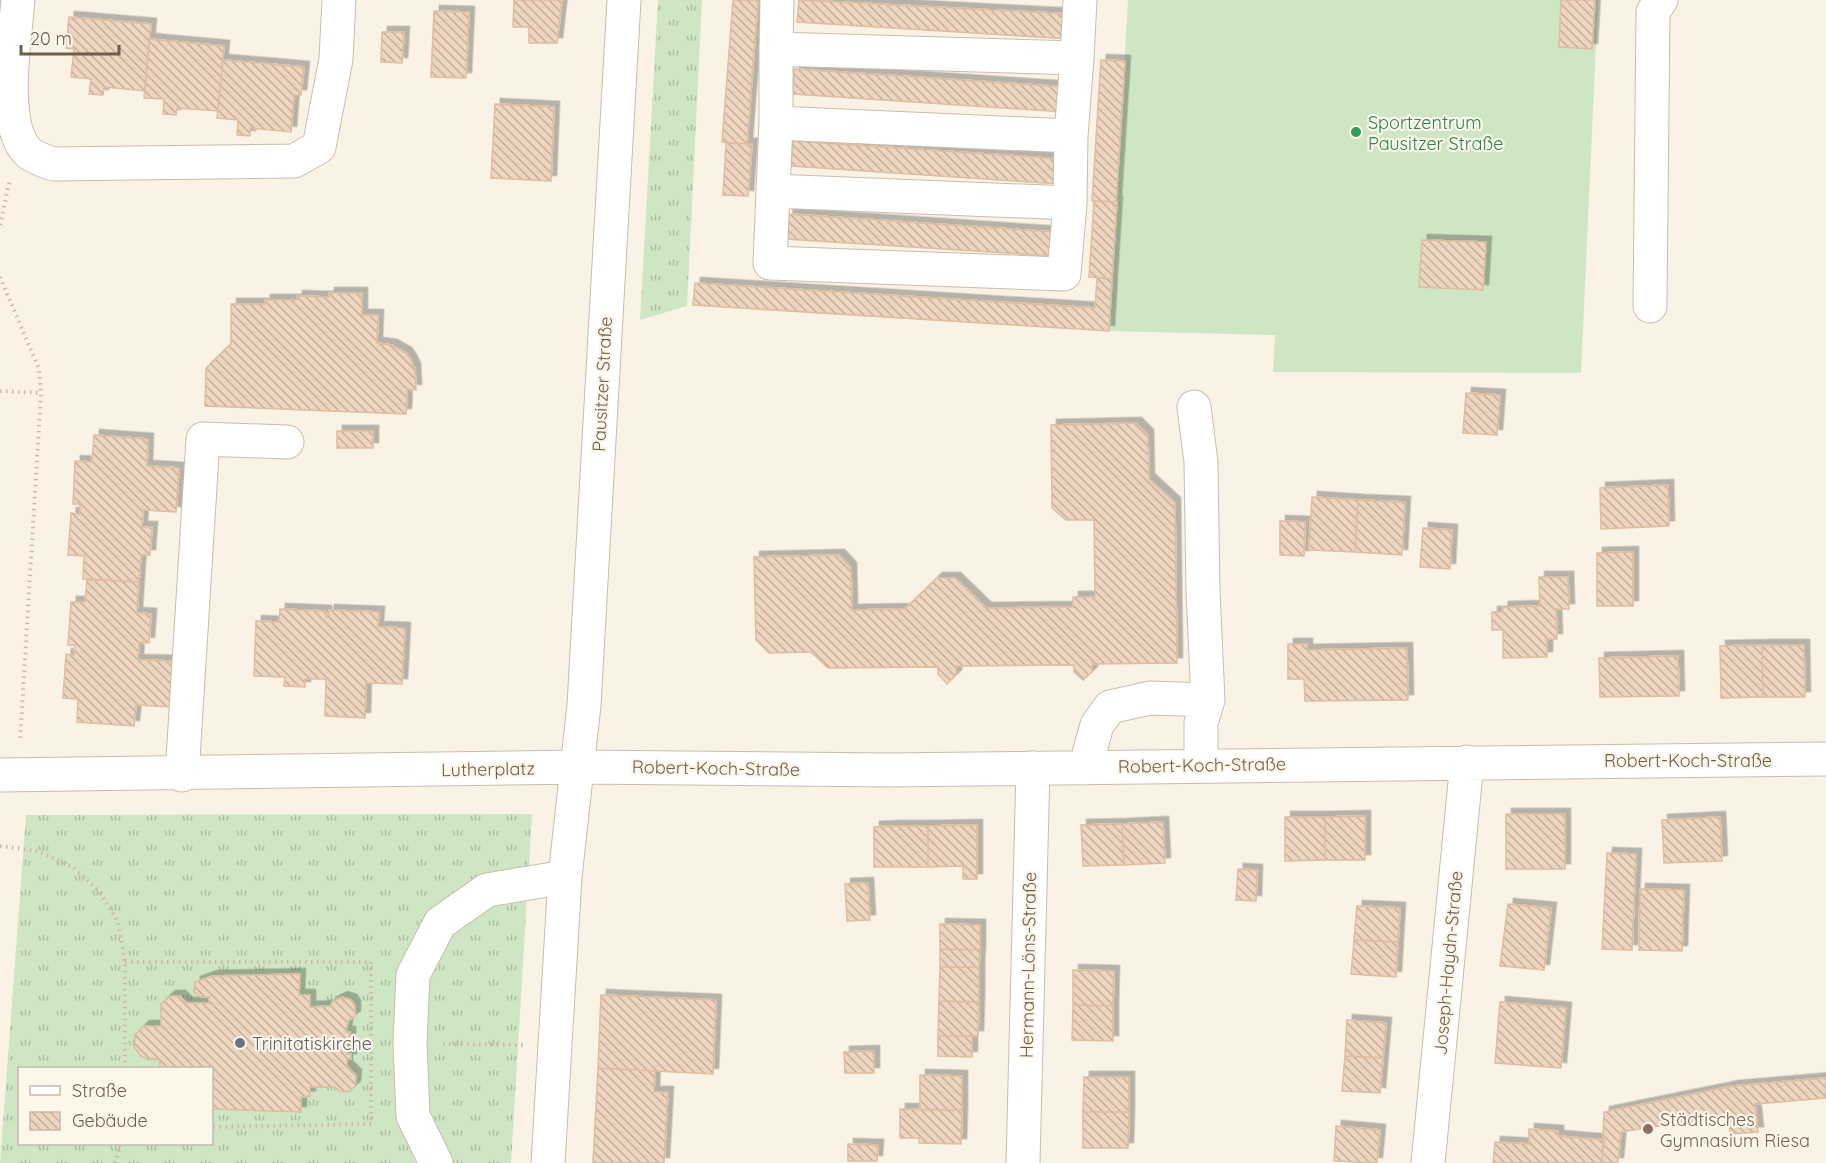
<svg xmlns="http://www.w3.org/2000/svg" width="1826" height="1163" font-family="Quicksand,sans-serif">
<defs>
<pattern id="grass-tufts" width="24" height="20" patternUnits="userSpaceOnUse" patternTransform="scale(1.5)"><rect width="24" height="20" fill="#cfe6c4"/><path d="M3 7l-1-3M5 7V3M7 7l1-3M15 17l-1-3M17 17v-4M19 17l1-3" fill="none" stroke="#acbea1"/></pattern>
<pattern id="building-back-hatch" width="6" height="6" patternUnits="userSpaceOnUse" patternTransform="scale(1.5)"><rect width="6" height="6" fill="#edd5bf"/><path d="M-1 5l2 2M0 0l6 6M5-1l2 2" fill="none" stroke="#c4b09d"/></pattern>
<filter id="shadow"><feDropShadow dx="5.5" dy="-5.5" stdDeviation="0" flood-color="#0004"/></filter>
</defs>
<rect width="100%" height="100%" fill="#faf3e5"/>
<path fill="url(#grass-tufts)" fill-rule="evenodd" d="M658 0H702L687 306 640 320Z
M532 814 511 1163H0L26 815ZM20 1068H212V1144H20Z"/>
<path fill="#cfe6c4" d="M1128 0H1598L1581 373 1273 372 1275 335 1109 331Z"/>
<path fill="url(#building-back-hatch)" stroke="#debda1" stroke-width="1.5" filter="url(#shadow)" d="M514 0H562L557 43H529V27H513Z
M733 0H758L747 144 722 142Z
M799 0 1071 14 1070 39 797 22Z
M1561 0H1595L1592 49 1559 47Z
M434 11 469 12 466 78 431 77Z
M69 17 151 24 145 91 104 87 103 95 89 94 91 79 71 77 74 49 66 48Z
M382 32H404L402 63 381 62Z
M149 39 224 46 218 111 177 108 176 115 163 114 164 99 144 98Z
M223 60 304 67 301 95H294L291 132 250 128V136L237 135 238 120 217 118Z
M1101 60 1125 61 1116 202 1092 201Z
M794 69 1067 87 1065 112 793 94Z
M495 104 554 107 551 181 491 178Z
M793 141 1061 159 1059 184 791 166Z
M726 143 752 144 748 196 723 195Z
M1094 201 1117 202 1112 279 1089 277Z
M788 214 1055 232 1054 256 786 239Z
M1422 240 1486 242 1483 290 1419 287Z
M1097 278 1112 279 1109 331 693 305 695 283 1095 308Z
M329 293H362V315H378L377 343 392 345 406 353 411 360 415 369 416 390 407 389 406 414 205 406 206 368 231 344V304H265V300H297V296L329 297Z
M1466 393 1500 395 1497 435 1463 433Z
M1136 423 1148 435 1149 479 1175 503 1177 663 1092 664V672L1083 680 1074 672V665L956 666V675L947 684 938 674V667L828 668 811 652 769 653 756 640 754 557 839 555 851 568 852 610 905 609 937 578H955L986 608 1073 607V597H1095L1094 520H1066L1052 508 1051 425Z
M337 431H373V448H337Z
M94 435 148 439 147 466 179 468 176 512 143 510 142 527H152L150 555H141L139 582 83 579 84 556 68 555 71 513 80 514V504H73L75 461 92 462Z
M1668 485 1669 526 1601 529 1600 488Z
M1312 497 1358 500 1355 552 1309 550Z
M1358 500 1405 502 1402 555 1355 552Z
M1280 521 1305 522 1304 556 1280 555Z
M1423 528 1452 530 1450 569 1420 567Z
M1633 552V606H1597V553Z
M1539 577H1568L1569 609H1556L1557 639H1547V657L1503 658V630H1492V612H1502L1503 607 1540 606Z
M87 579 139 582 137 613 151 614 149 643 139 642 138 660 173 661 170 707 136 705 134 726 77 722 78 699 63 698 66 654 74 655 75 645H68L71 602H85Z
M280 609 326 611V617H328L329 610 379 612 378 627 405 628 402 684 366 683 365 718 325 716 326 679H305V687L284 686 285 677 254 676 256 621 279 622Z
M1288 644H1307V650L1407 648 1408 700 1305 701 1304 679H1288Z
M1762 645 1763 697 1721 698 1720 646Z
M1762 645H1804L1805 697H1763Z
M1678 656 1679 696 1600 697 1599 658Z
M1506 814H1565V869H1506Z
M1365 816V860H1325V817Z
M1285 817H1325V860L1285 861Z
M1720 817 1722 861 1664 863 1662 820Z
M1163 822 1165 863 1124 865 1122 824Z
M1122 824 1124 865 1083 866 1081 825Z
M977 825V879H963V866L928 867V826Z
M895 826H928V867H874V827Z
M1607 853 1636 854 1632 950 1602 949Z
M1238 869 1257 870 1256 901 1236 900Z
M868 883 870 920 847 921 845 884Z
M1640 889 1684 890 1682 951 1639 950Z
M1508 904 1551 908 1544 970 1500 966Z
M1357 906 1400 908 1398 942 1354 940Z
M940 924 980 925V950L940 949Z
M1354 940 1398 942 1396 977 1351 974Z
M940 949 980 950 979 967H940Z
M940 967H979V1002L939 1001Z
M1073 970 1114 971 1113 1006 1073 1005Z
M300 974 299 995H310V1007L331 1006 332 1002 342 997 351 1000 355 1006V1016L348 1021 346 1032H350V1039H346L347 1054H351V1059H347V1066L356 1075 355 1086 349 1092 339 1091 335 1087H310V1096L301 1097V1112L212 1109V1068H160V1060L142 1057 134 1047 135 1035 144 1026H161V1004L170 996H180L187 1003H209V997H201L194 992 195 982 212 976Z
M601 995 716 1000 713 1074 598 1068Z
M939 1001 979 1002 978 1036H938Z
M1500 1002 1566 1008 1561 1068 1495 1063Z
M1073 1005 1113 1006V1041L1072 1040Z
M1347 1020 1386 1023 1383 1058 1345 1056Z
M938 1036H972V1057L938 1056Z
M874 1051V1073H845L844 1052Z
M1345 1056 1383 1058 1380 1093 1342 1091Z
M598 1068 655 1071 654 1092H668L664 1163H593Z
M920 1075 962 1076V1110H920Z
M1084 1077H1129V1112H1083Z
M1826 1078V1098L1755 1104 1758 1132 1730 1134 1729 1115 1621 1132 1618 1163H1602L1604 1112 1733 1086Z
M900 1109 962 1110 961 1144 919 1143V1138H900Z
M1083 1112H1129L1128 1148H1083Z
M1336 1126 1380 1130 1377 1163 1334 1161Z
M1529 1129 1558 1131V1136L1604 1140 1602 1163H1493L1495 1142 1529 1144Z
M848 1144 878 1145 877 1161H848Z"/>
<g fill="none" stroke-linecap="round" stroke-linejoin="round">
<g stroke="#cabcac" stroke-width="35">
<path id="minor" d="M18 0C15 38 0 125 28 152 34 158 46 161 53 164L294 161 319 147 336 59 339 0
M777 0 776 49 1077 58 1080 0
M776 49V123L1071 136 1077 58
M776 123 773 191 1070 203 1071 136
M773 191 770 263 1064 274 1070 203
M1650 306 1653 12 1661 0
M1194 407 1201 462 1203 592 1208 700
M1085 768 1097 725 1110 707 1150 698 1208 700 1201 723V765
M0 775 579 767 890 770 1826 759
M182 775 203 439 287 442
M436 1163 413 1116 410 1043 413 975 440 923 487 890 565 877
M548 1163 565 877 584 705 624 0
M1023 1163 1033 768
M1428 1163 1467 762"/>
</g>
<path stroke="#d1b8a2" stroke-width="4" stroke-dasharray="1.5 4.5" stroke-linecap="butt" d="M0 225 10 179
M0 277 39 369 41 393 20 742
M0 391 41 393
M0 846 38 851 73 867 99 891 118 922 125 962V1068
M125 962H371V1124L212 1127
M443 1044 523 1045
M115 1163 121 1144"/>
<use href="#minor" stroke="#fff" stroke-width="33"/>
</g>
<circle fill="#2e9e5b" stroke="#fdf7ea" stroke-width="2" cx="1356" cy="132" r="6"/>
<circle fill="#6b7280" stroke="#fdf7ea" stroke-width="2" cx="240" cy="1043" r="6"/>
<circle fill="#8d6e63" stroke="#fdf7ea" stroke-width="2" cx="1648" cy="1129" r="6"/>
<g text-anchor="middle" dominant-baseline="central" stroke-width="4.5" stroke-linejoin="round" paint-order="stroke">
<g font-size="18" fill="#27864d" stroke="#fdf7ea" text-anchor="start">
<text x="1368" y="122">Sportzentrum<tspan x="1368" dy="21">Pausitzer Straße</tspan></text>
</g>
<g font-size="18" fill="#705c4c" stroke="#fdf7ea">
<text transform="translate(602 384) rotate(-87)">Pausitzer Straße</text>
<text x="1688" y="760">Robert-Koch-Straße</text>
<text transform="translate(1202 765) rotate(-1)">Robert-Koch-Straße</text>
<text transform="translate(716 768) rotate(1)">Robert-Koch-Straße</text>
<text transform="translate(488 769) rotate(-1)">Lutherplatz</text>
<text transform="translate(1448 963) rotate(-85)">Joseph-Haydn-Straße</text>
<text transform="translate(1028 965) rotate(-89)">Hermann-Löns-Straße</text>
</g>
<g font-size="18" fill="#5b616d" stroke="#fdf7ea" text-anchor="start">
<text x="252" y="1043">Trinitatiskirche</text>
</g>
<g font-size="18" fill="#785e54" stroke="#fdf7ea" text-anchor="start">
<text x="1660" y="1119">Städtisches<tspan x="1660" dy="21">Gymnasium Riesa</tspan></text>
</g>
</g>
<rect x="18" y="1067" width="195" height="78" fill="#fdf7ea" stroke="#c5b9ab" stroke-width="1.5"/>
<rect x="30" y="1086" width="30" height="9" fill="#ffffff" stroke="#c5b9ab" stroke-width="1.5"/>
<text x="72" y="1097" font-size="18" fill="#705c4c">Straße</text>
<rect x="30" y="1112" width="30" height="18" fill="url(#building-back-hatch)" stroke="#c5b9ab" stroke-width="1.5"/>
<text x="72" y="1127" font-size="18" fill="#705c4c">Gebäude</text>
<path d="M21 45v9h98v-9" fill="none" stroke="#705c4c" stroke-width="3"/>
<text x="30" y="45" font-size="18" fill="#705c4c" stroke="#fdf7ea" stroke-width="4.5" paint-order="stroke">20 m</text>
</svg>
